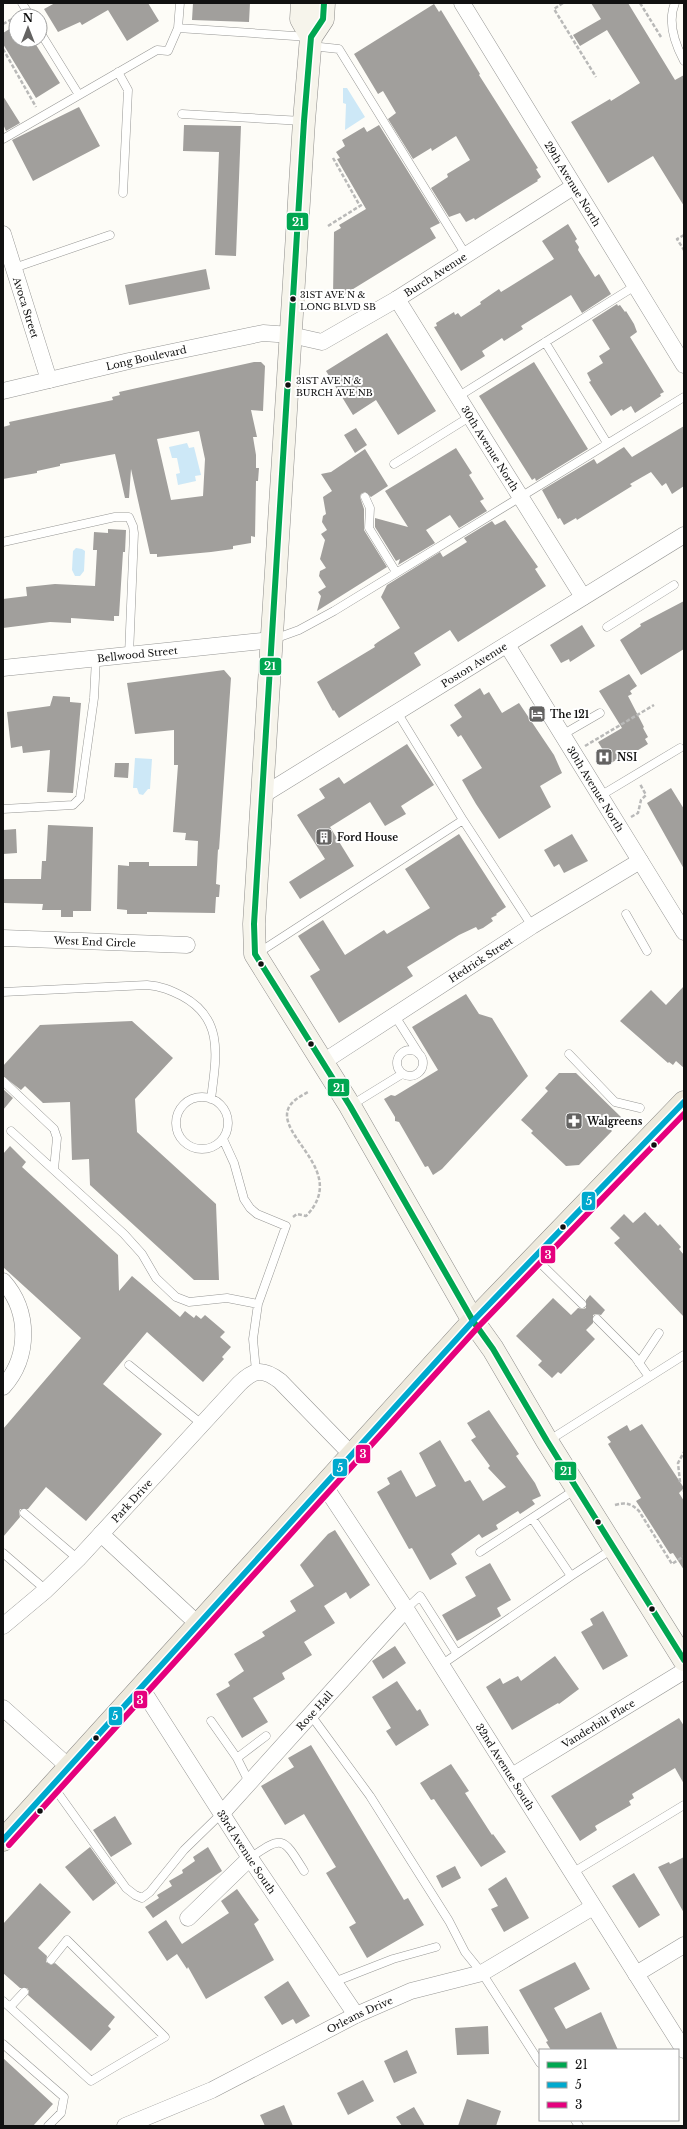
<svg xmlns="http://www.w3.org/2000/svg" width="687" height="2129" font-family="'Libre Baskerville',serif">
<rect width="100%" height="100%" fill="#fdfcf7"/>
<path fill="#cde8f7" d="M343 88H347L365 117 345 130 346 104 343 103Z
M187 443 189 448 194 447 201 475 195 476 196 481 178 485 176 474 180 473 177 458H172L169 447Z
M76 548 82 549 85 551 84 571 80 576H75L72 570 73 551Z
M135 758 152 759 150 789H148L143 795 139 794 137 788H133Z"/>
<path fill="#a19f9c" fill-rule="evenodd" d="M55 3H148L159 21 127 41 108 10 82 25 80 22 58 32 44 9Z
M193 3H250L249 22 192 20Z
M591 3H628L675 80 684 75V206L653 156 608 183 571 122 610 99 611 101 640 83 607 30 580 46 573 35 601 19Z
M434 4 439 12 441 10 480 74 479 75 538 168 536 169 541 177 537 180 538 181 475 220 474 218 466 222 460 213 449 217 431 188 448 177 447 174 470 160 456 136 432 151 431 148 413 159 388 119 396 113 383 91 378 94 354 54Z
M16 25V40H33L60 83 36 98 3 44V33Z
M3 96 20 123 6 131 3 124Z
M79 107 100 146 33 181 12 140Z
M184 125 241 126 236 256 215 255 219 152 183 151Z
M379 125 440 223 430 228 436 238 345 294V297H333L334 232 341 228 339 225 366 209 337 159 340 158 336 152 345 146 342 140 364 127 367 132Z
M568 224 577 239 575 241 579 247 578 250 595 277 599 274 611 294 582 313 571 295 521 326 523 329 504 341 502 338 482 351 485 356 461 371 434 327 437 326 436 323 454 312 455 315 458 313 461 317 481 304 480 302 499 289 501 292 554 259 542 241Z
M206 269 210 289 129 305 125 285Z
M617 304 618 306 620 305 625 312 626 311 634 324 637 332 630 337 664 392 660 394 661 396 635 413 631 406 623 411 622 409 611 416 589 382 591 381 587 373 603 363 599 356 610 349 592 320Z
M387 333 436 411 398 435 376 400 353 415 326 371Z
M254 362H261L265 366 263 411 251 410 257 437H253L256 455V468H259L258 481H256L255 537 251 536V543L233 546V549L211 552 157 557V554H150L131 469 129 498H125L115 454 60 464V466L37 471V473L3 479V427L10 425 9 422 113 400 112 397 120 395 119 392ZM199 431 205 459 203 496 171 500 157 439Z
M534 362 588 449 536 481 535 478 532 480 479 396Z
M684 426V486L672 494 666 483 662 486 651 472 630 484 632 486 577 520 576 518 564 525 560 518 558 519 542 490 594 459 597 464 624 447 632 457Z
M356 428 367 445 355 453 344 435Z
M456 448 472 473 469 475 484 499 480 501 487 511 459 528 450 515 426 530 435 543 398 565 400 559 396 561 375 527V518L408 527 385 491Z
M365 449 388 486 371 497 365 492 361 494 360 497 364 509V530L387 567 317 611 321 596 318 592 326 587 319 576 320 571 326 568 320 559 325 540 321 534 327 530 322 522 323 516 326 514 323 497 332 491 321 474 331 472Z
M505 520 538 567 535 569 546 586 458 642 450 630 414 653 421 665 339 718 334 710 333 711 317 682 375 647 374 645 378 642 400 628 381 597 387 585 440 552 443 557 467 542 464 538 492 521 495 525Z
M108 529 126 530 125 552H123L119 616H114V621L71 618V623L50 622 3 628V599L27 596 26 587 55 584 95 586 97 550H93L94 532 108 533Z
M684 601V649L641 675 620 640 641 626 640 624Z
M582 625 595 646 570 662 569 659 561 663 550 645Z
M224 670 231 678 219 850 218 849 216 884 220 885 219 897H216L215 913 147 912V914H127V910L117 909 118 865 129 866V862H149V866H197L198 841 185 840 186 833 173 832 178 765H174V730L135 734 127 683Z
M629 674 637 686 630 691 632 694 628 696 644 727 643 728 648 737 645 739 648 744 627 757 625 755 611 763 598 742 622 728 599 691Z
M480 688 484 695 489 692 502 713 519 703 554 755 562 773 540 786 551 807 499 839 476 804 462 780 482 768 461 735 458 737 450 725 462 717 454 705Z
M53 696 70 697V702L81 703 73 793 47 792 50 750 23 753 22 746 11 748 7 712 50 706Z
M407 744 434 785 401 806 406 814 385 826 370 802 330 827 354 866 300 899 289 882 325 859 297 815 325 798 319 789 339 777 344 784Z
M115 763H129L128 778 114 777Z
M671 788 684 809V869L647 803Z
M48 825 93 827 91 911H73V917H61V910H42L43 904 3 903V879H41L42 861H46Z
M16 829 17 853 3 854V830Z
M459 834 506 907 496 914 497 915 491 918 493 921 483 928 478 930 476 927 459 935 407 967 413 976 339 1023 310 976 320 970 298 936 323 920 345 955 384 930 387 934 430 908 405 869Z
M572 834 588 861 564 873 559 864 554 867 544 850Z
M684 986V1068L676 1061 673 1065 669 1062 668 1063 620 1021 651 990 666 1005Z
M466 994 479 1014 492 1018 528 1076 442 1169 433 1175 428 1166 425 1167 399 1122 395 1121V1117L384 1099 391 1095 395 1096 438 1070 412 1027Z
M132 1021 173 1058 135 1099 137 1132 216 1204 219 1280H194L90 1185 89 1159 72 1160 70 1102 43 1103 25 1086 21 1090 3 1076V1066L40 1025Z
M559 1073H576L622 1118 611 1130 612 1131 579 1165 566 1166 531 1133 533 1131 521 1120 548 1091 545 1088Z
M3 1089 13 1098 3 1110Z
M10 1146 26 1162 22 1167 118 1255 119 1291 132 1276 180 1317 185 1311 194 1318 196 1315 201 1319 205 1315 225 1332 220 1337 231 1347 222 1357 224 1359 203 1382 147 1332 103 1384 162 1434 86 1521 46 1487 28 1509H20L19 1512 20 1517 3 1537V1429L81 1338 3 1267V1154Z
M645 1212 658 1226 660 1224 681 1247 679 1249 684 1255V1317L614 1243 620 1238 610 1228 624 1214 633 1223Z
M590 1295 605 1310 601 1315 596 1314 593 1315V1323L586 1330 595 1339 561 1374 558 1372 552 1378 538 1365 542 1361 516 1336 553 1298 571 1315 578 1308 583 1309 586 1308V1300Z
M489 1410 519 1454 516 1456 535 1483 541 1496 532 1500 535 1504 520 1514 518 1511 496 1525 498 1529 482 1538 479 1534 451 1554 457 1564 430 1580 412 1548 409 1549 377 1492 390 1484 387 1478 401 1470 416 1497 436 1486 419 1453 440 1440 465 1482 470 1480 483 1501 506 1487 488 1468 490 1466 471 1440 476 1437 467 1423Z
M642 1424 684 1488 679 1493 684 1501V1570L673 1553 670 1554 636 1501 641 1498 608 1444 611 1442 607 1437 627 1425 630 1431Z
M335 1530 370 1585 350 1599 346 1592 324 1606 335 1623 304 1642 312 1655 282 1673 285 1679 253 1698 268 1722 242 1738 216 1694 230 1686 228 1682 244 1671 234 1654 265 1636 262 1632 296 1611 290 1601 314 1586 300 1565 328 1534Z
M490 1563 511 1600 497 1608 501 1616 457 1641 442 1615 476 1596 465 1577Z
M603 1611 628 1656 603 1670 581 1632 593 1625 590 1619Z
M395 1646 406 1663 383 1679 372 1661Z
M555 1656 579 1689 559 1704 558 1703 512 1730 486 1687 500 1678 503 1684 518 1676 521 1681Z
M397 1681 417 1711 420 1709 429 1725 396 1746 386 1731 391 1728 372 1697Z
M679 1718 684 1726V1784L675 1768 632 1794 634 1798 629 1801 631 1805 595 1826 597 1830 580 1841 551 1796Z
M311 1745 404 1900 408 1898 424 1925 367 1958 349 1927 356 1923 326 1873 336 1867 304 1814 285 1825 261 1786 294 1767 288 1758Z
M451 1764 469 1791 465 1793 492 1835 493 1834 506 1852 481 1867 438 1805 434 1799 431 1800 420 1783Z
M115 1816 132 1844 111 1857 93 1830Z
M90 1847 116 1883 93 1901 65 1867Z
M208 1847 222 1871 153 1918 145 1907 159 1898 157 1895 172 1886 169 1881 183 1873 182 1870 195 1861 193 1857Z
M684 1857V1913L658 1867 669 1862 670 1864Z
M455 1866 461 1878 442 1888 436 1876Z
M634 1873 660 1915 639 1928 612 1886Z
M506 1877 529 1918 504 1932 491 1909 498 1906 488 1889Z
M40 1883 71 1912 38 1948 47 1956 46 1962 51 1965 55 1963 115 2017 108 2026 111 2029 91 2051 28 1995 29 1991 27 1988H20L3 1973V1924Z
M237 1889 259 1920 254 1924 274 1960 206 1999 188 1967 187 1969 177 1954 167 1961 148 1932 166 1920 182 1944 229 1913 221 1901Z
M575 1962 590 1989 554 2008 566 2029 601 2012 618 2050H551L546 2042 548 2041 519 1990Z
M288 1981 310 2016 296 2024 293 2019 282 2025 264 1997Z
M488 2026 489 2054 457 2055 455 2028Z
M407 2050 417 2073 394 2083 384 2061Z
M3 2058 53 2104 33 2126H3Z
M363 2080 374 2101 348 2115 337 2093Z
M467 2099 501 2111 496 2126H458Z
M284 2105 293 2126H265L260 2115Z
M414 2107 425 2126H402L396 2117Z"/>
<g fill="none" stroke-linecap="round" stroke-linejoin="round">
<g stroke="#979795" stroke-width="9">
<path id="lane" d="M22 3 30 16
M675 3C667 22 675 44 684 61
M178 28 309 37
M40 32 79 95
M311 46 339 49 466 255
M118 72 128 90 123 193
M182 114 303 121
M3 139 157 50 168 51 178 28 180 3
M14 268 110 235
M545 342 607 443
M459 396 635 286
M394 464 471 416
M365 497 370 508 369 528 396 572
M3 542 115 517H129L133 526 134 533 129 655
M607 627 674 585
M274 639 299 630 334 611 684 397
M397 712 463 820 532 926
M562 735 600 713
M600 796 680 748
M3 809 73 805 80 798 94 698 96 658
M626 914 647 951
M258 953 463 820
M3 992 147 985C161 986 170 990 182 996 225 1019 216 1058 211 1099
M395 1016 419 1054
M397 1063a13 13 0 1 1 26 0a13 13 0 1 1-26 0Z
M569 1054 615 1102 640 1108
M3 1081 54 1129 57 1138 54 1169
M176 1123a26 26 0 1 1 52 0a26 26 0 1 1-52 0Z
M350 1106 402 1074
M11 1131 124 1234 142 1254 156 1278 176 1297 189 1302 227 1298 258 1304
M223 1139 234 1163 244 1199 250 1208 257 1214 286 1226 258 1304 253 1339 256 1371
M535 1258 582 1304
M597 1319 635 1357 649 1377
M639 1363 659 1333
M129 1365 203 1425
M548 1441 684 1355
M24 1513 78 1559
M480 1552 532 1518
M3 1553 46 1590
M571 1576 614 1548
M406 1609 420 1596 457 1654 571 1576 532 1518 576 1489
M441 1665 457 1654
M310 1714 370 1796 449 1921 465 1952 482 1973 540 2063
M211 1721 237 1758 249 1782
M237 1758 266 1736
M53 1786 126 1888 135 1895 142 1898 150 1892 184 1850 222 1813
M250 1858C283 1835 283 1837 304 1871
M572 1873 684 1805
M334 1982 393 1959 436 1947
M3 2001 91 2081 165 2037 67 1940 51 1960
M10 2007 24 1992
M3 2044 64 2097 61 2113 48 2126
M575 2120 579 2126"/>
</g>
<g stroke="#979795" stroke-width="17">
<g id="street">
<path id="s1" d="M462 3 684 365"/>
<path id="s2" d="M3 234 49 380"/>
<path id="s3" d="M397 299 583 597"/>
<path id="s4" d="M3 391 129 361 263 333 291 335 322 342 397 299 573 187"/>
<path id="s5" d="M507 645 684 932"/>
<path id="s6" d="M3 668 272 640"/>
<path id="s7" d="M263 795 684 535"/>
<path id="s8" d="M3 938 187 945"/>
<path id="s9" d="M323 1062 532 926 640 861"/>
<path d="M3 1281C30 1311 30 1357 3 1387"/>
<path id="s10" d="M324 1485 406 1609 684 2050"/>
<path d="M101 1534 199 1625"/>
<path id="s11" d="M3 1626 46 1590 78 1559 239 1384C254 1369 263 1368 280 1381L351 1454"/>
<path id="s12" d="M140 1686 250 1858 356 2015"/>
<path d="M3 1708 69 1767"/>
<path id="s13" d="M512 1776 684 1671"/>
<path id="s14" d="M222 1813 406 1609"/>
<path d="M188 1918 250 1858"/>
<path d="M636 1974 684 1945"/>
<path id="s15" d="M125 2126 212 2090 356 2015 411 1991 482 1973 593 1907"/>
</g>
</g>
<g stroke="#8e8d8b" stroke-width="23">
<path id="secondary" d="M302 3 301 19 311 37
M324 3 323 19 311 37 304 121 254 924 255 954 350 1106 473 1321 493 1349 547 1441 684 1660"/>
</g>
<g stroke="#858482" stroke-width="23">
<path id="primary" d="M3 1840 473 1321 684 1102"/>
</g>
<path stroke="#b9b9b8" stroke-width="2.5" stroke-dasharray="4 2" stroke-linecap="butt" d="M563 3 554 9 596 77
M640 3 661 37
M3 24 16 17
M3 49 36 107
M333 158 360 206
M328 226 363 204
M684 235 677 239 684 250
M585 746 654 705
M631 817 638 813 641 800 646 795 640 784
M293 1217 297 1214 306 1216C350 1171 274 1136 289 1107 293 1100 301 1096 308 1092
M680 1482 678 1463 684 1452
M683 1490 684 1491
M615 1505C625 1502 631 1503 639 1511L672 1564 684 1556"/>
<use href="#lane" stroke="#fffffe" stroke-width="8"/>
<use href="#street" stroke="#fffffe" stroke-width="16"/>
<use href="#secondary" stroke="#f6f4eb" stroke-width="22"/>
<use href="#primary" stroke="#ede9dc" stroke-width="22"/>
<g stroke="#fff" stroke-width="9">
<path id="bus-1" d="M324 3 323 19 311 37 304 121 254 924 255 954 350 1106 473 1321 493 1349 547 1441 684 1660"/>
</g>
<g stroke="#fff" stroke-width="9">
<path id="bus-2" d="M3 1840 473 1321 684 1102"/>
</g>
<g stroke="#fff" stroke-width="9">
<path id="bus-3" d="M9 1845 479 1326 684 1114"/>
</g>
<use href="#bus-1" stroke="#00a651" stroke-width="6"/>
<use href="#bus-2" stroke="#00a9ce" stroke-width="6"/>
<use href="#bus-3" stroke="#e5007d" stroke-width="6"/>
</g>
<defs>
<g id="hotel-square" transform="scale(0.9)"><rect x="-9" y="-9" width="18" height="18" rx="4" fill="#646362" stroke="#fff"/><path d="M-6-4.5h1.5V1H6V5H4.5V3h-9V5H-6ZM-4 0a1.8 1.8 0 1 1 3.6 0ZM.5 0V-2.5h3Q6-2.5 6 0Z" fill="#fff"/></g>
<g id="hospital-square" transform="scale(0.9)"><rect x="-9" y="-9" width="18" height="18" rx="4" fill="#646362" stroke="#fff"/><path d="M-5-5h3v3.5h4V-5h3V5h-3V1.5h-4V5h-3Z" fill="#fff"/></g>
<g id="building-square" transform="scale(0.9)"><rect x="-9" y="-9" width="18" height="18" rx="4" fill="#646362" stroke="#fff"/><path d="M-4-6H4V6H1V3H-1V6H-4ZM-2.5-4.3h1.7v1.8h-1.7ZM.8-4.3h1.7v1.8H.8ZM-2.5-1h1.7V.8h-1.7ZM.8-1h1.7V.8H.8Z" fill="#fff"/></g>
<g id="pharmacy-square" transform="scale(0.9)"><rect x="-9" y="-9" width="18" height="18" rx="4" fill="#646362" stroke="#fff"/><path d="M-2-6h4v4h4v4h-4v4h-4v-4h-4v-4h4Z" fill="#fff"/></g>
</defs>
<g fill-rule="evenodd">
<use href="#hotel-square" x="537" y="714"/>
<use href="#hospital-square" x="604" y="757"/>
<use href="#building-square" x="324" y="837"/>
<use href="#pharmacy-square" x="574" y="1121"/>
</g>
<g fill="#111" stroke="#fff" stroke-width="1.5">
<circle cx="293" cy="299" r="3.5"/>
<circle cx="288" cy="385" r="3.5"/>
<circle cx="261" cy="964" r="3.5"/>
<circle cx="311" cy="1044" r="3.5"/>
<circle cx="654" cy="1145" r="3.5"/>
<circle cx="563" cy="1227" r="3.5"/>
<circle cx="598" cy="1522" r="3.5"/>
<circle cx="652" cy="1609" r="3.5"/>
<circle cx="96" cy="1738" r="3.5"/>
<circle cx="40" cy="1811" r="3.5"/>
</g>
<g text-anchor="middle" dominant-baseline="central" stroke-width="4" stroke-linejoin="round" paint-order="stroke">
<g font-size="9" fill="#111" stroke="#fff" text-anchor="start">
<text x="300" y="294">31ST AVE N &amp;<tspan x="300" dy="12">LONG BLVD SB</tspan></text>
<text x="296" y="380">31ST AVE N &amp;<tspan x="296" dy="12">BURCH AVE NB</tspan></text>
</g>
<g font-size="10" fill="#111" stroke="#fff">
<text stroke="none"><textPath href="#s1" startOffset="212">29th Avenue North</textPath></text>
<text stroke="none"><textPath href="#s4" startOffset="458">Burch Avenue</textPath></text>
<text stroke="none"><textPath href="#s2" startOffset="77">Avoca Street</textPath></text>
<text stroke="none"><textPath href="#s4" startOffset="147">Long Boulevard</textPath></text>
<text stroke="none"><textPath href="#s3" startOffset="176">30th Avenue North</textPath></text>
<text stroke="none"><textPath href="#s6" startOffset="135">Bellwood Street</textPath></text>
<text stroke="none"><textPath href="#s7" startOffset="248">Poston Avenue</textPath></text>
<text stroke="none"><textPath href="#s5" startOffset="169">30th Avenue North</textPath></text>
<text stroke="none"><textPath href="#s8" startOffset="92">West End Circle</textPath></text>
<text stroke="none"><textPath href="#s9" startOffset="188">Hedrick Street</textPath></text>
<text stroke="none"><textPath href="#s11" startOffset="180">Park Drive</textPath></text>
<text stroke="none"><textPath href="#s14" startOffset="138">Rose Hall</textPath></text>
<text stroke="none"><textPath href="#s13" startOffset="101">Vanderbilt Place</textPath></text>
<text stroke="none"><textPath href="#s10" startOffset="335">32nd Avenue South</textPath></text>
<text stroke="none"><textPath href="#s12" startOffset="197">33rd Avenue South</textPath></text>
<text stroke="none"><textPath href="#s15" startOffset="260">Orleans Drive</textPath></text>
</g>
<g font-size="10" font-weight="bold" fill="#111" stroke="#fff" text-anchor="start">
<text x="550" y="714">The 121</text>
<text x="617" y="757">NSI</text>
<text x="337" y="837">Ford House</text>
<text x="587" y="1121">Walgreens</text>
</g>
</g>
<g stroke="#fff" stroke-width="1.5">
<rect x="286" y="212" width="23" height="19" rx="4" fill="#00a651"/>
<rect x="259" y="657" width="23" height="19" rx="4" fill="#00a651"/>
<rect x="327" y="1078" width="23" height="19" rx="4" fill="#00a651"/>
<rect x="581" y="1191" width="15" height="20" rx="4" fill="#00a9ce"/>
<rect x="540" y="1245" width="16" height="19" rx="4" fill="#e5007d"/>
<rect x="355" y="1444" width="16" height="20" rx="4" fill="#e5007d"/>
<rect x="332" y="1458" width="16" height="19" rx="4" fill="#00a9ce"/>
<rect x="554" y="1461" width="23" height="20" rx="4" fill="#00a651"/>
<rect x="133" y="1690" width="15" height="19" rx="4" fill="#e5007d"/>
<rect x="108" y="1706" width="15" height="20" rx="4" fill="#00a9ce"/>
</g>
<g font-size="11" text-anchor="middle" font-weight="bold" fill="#fff">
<text x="298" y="226">21</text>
<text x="270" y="670">21</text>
<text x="339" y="1092">21</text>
<text x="589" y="1205">5</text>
<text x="548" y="1259">3</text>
<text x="363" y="1458">3</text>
<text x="340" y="1472">5</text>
<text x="566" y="1475">21</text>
<text x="140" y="1704">3</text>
<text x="115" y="1720">5</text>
</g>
<rect width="687" height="2129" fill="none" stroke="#111111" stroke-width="8"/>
<rect x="539" y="2049" width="140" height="72" fill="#ffffff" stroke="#a0a0a0"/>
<rect x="547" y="2062" width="20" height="6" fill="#00a651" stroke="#a0a0a0"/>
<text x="575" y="2069" font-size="12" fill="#111111">21</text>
<rect x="547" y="2082" width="20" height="6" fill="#00a9ce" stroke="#a0a0a0"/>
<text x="575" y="2089" font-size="12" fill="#111111">5</text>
<rect x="547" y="2102" width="20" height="6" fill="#e5007d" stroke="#a0a0a0"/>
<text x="575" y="2109" font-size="12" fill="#111111">3</text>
<g transform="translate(28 28)"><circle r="19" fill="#ffffff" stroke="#a0a0a0"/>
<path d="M0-3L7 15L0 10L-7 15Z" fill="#646362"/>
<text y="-6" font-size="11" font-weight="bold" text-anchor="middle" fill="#111111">N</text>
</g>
</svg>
